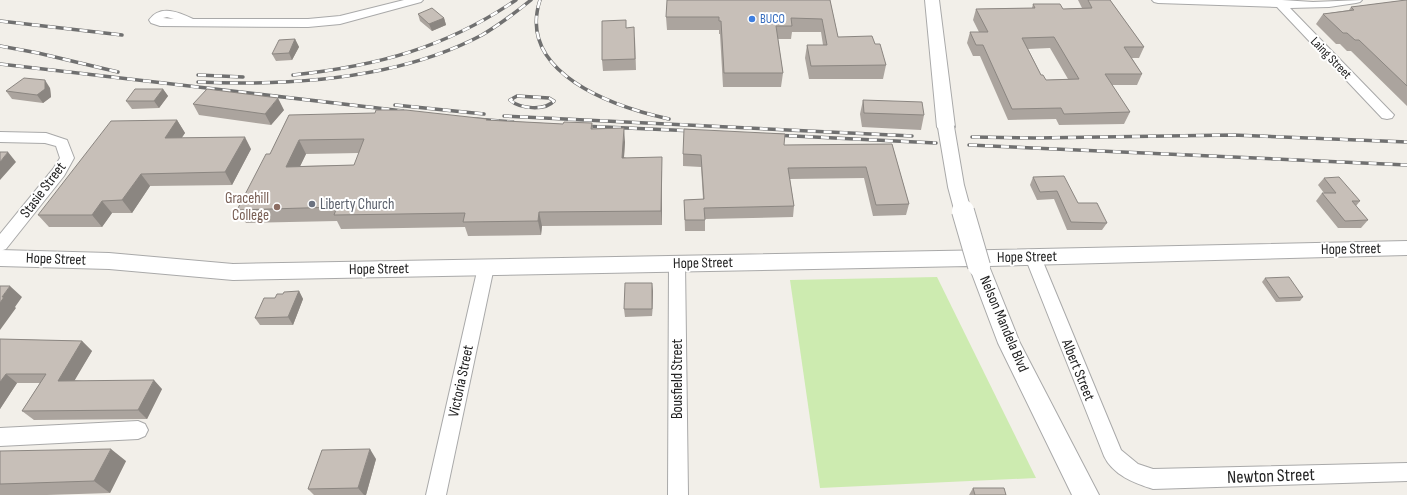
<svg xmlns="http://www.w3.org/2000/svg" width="1407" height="495" font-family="'Sofia Sans Condensed',sans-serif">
<rect width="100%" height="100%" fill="#f2efe9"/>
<path fill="#cdebb0" d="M937 277 1036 478 820 488 790 280Z"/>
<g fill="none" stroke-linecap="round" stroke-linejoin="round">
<g stroke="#a9a9a9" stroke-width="2">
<path id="minor" d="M404 0H423L421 2 340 24 308 27 160 26 151 23 149 20C160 4 179 12 193 19H308L340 16ZM167 17 174 19 163 18Z
M1152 0H1282L1313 2 1362 0 1360 2 1356 3 1329 7 1290 8 1394 115 1392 118 1387 119 1382 118 1277 7 1158 3 1154 2Z
M0 132 46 133 67 140 74 158 64 176 6 249 0 251V234L53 169 60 158 56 146 45 143 0 142Z
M1033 251 1039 253 1041 257 1121 450 1138 464 1153 469 1407 463V481L1153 489C1134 483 1113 475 1104 456L1025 257 1027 253Z
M677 257 683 259 685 263 688 495H668L669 263 671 259Z
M486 261 492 263 494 267 446 495H426L478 267 480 263Z
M138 421 145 424 148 430 145 436 138 439 0 446V428Z"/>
</g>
<g stroke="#a9a9a9" stroke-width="2">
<path id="tertiary" d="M925 0H939L955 127 952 131 946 133 940 131 937 127Z
M1407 241V255L989 266 1020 343 1099 495H1072L998 343 969 266 233 280 109 269 0 266V250L109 253 233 264 994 250Z"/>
</g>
<use href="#minor" fill="#fff" fill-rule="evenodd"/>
<use href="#tertiary" fill="#fff" fill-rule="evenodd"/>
<g stroke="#707070" stroke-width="3.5">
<path id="rail" d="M540 0C516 74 615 107 669 119
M0 21 122 35
M0 46 38 53 118 72
M0 64 403 111
M198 75 243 77
M293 75C377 66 445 48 516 0
M198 82C290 86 399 79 482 35 499 25 515 13 531 0
M517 96 549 98 554 101C545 111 520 109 510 100Z
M395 105 484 114
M504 116 912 136
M475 119 513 122
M581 126 695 131
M773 135 936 143
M972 137 1035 138 1232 135 1407 142
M969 145 1407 165"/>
</g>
<use href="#rail" stroke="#fff" stroke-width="2.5" stroke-dasharray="8" stroke-linecap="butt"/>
<g stroke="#a9a9a9" stroke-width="18" stroke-linecap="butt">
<path id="tertiary-bridge-far1" d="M946 127 956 186 963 212"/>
</g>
<g stroke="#a9a9a9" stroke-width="24" stroke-linecap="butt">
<path id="tertiary-bridge" d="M963 211 979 266"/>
</g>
<use href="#tertiary-bridge-far1" stroke="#fff" stroke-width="16"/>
<use href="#tertiary-bridge" stroke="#fff" stroke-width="22"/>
</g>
<path fill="#aba49e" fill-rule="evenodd" d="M830 0 838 37 875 44 886 65 883 79H809L805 58 807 45H823L821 32H792L791 39H778L783 73 781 87H723L720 34H719V30H667L666 17Z
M1078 0H1110L1144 47 1139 58H1132L1142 74 1137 85H1112L1130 112 1124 124 1059 125 1056 119 1008 120 980 56H973L967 43 970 32H979L973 20 976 9 1032 8 1033 4 1063 9 1082 8ZM1050 48 1068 79 1046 80 1041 75 1028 49Z
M1407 0V106L1351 51H1347L1340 44H1336L1316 24 1323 14 1349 10 1351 7Z
M418 14 444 18 446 25 432 31 420 21Z
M626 28 635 38 636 70 603 71 602 60Z
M295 39 299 47 292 60 276 61 272 54Z
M50 88 51 97 43 103 12 99 6 91Z
M163 89 168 96 159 108 132 109 126 101Z
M863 100 924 115 921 130 862 127 860 114Z
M193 104 284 110 271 125 199 115Z
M289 115 487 120 563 124 592 123 593 129 625 142 624 157 662 171V225L542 226 541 235 468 236 465 227 341 229 337 221 246 223 237 210 270 154ZM359 153 354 165 300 166 306 154Z
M177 120 185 133 181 138 251 149 232 185 150 186 132 213H112L102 227H49L38 215Z
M892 144 909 204 906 215 873 216 864 178 790 179 794 206 793 217 705 219V231H685L684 200 703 199 701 167 683 166V154L784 145Z
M1033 177 1078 203 1107 223 1102 230H1067L1054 199 1037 200 1030 185Z
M1324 178 1360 201 1356 206 1368 220 1361 228H1338L1316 201 1322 193H1324L1318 185Z
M1265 278 1303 297 1300 301 1276 302 1262 282Z
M299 291 303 299 293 325H260L255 318 275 298 283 294Z
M653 291 652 316 625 317 624 309Z
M0 339 82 341 92 351 74 380 162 389 147 419 34 420 22 411 40 383H17L0 409Z
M0 451 126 461 110 493 47 495H0Z
M376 459 366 495H314L308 489Z
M973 488 1006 495H969Z"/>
<path fill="#8b8681" d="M444 18 446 25 432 31 429 24Z
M295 39 299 47 292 60 289 53Z
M45 80 50 88 51 97 43 103 37 95Z
M163 89 168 96 159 108 154 101Z
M278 98 284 110 271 125 265 114Z
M177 120 185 133 173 151 165 138Z
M624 128 625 142 623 171 622 158Z
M245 137 251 149 232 185 225 172Z
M299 140 306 154 293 181 286 167Z
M8 152 16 162 0 180V162Z
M662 157V225L661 211Z
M141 174 150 186 132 213 122 200Z
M102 201 112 213 102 227 92 215Z
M539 212 542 226 541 235 538 221Z
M652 283 653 291 652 316Z
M10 286 22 297 15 307 16 308 0 330V303L2 297Z
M299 291 303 299 293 325 288 317Z
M82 341 92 351 69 390 58 381Z
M6 374 17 383 0 409V382Z
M154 380 162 389 147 419 138 410Z
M111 449 126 461 110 493 94 481Z
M370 449 376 459 366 495H364L358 488Z"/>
<path fill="#c7bfb8" stroke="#8b8681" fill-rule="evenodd" d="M667 0H830L838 37 872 36 875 44H880L886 65 811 66 807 45H827L822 19 791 18 792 26H776L783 73H724L721 21H719V17H666Z
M1088 0H1110L1144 47H1124L1142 74H1105L1130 112 1064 114 1061 108 1012 109 983 45H976L970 32H988L976 9 1035 8 1033 4H1060L1063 9 1092 8ZM1054 37 1079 79 1046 80 1043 75H1041L1022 38Z
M1406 0H1407V86L1359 40H1355L1347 33H1343L1323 14 1354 10 1351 7Z
M432 8 444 18 429 24 418 14Z
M626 20V28L634 27 635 59 602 60V21Z
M295 39 289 53 272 54 279 40Z
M24 78 45 80V89L37 95 6 91Z
M135 89H163L154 101H126Z
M207 89 278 98 265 114 193 104Z
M863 100 922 102 924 115 864 113Z
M376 110H406L487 119 486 120 563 124 564 122 592 123 591 129 624 128 622 158 662 157 661 211 539 212 538 221 463 222 465 213 334 215 337 207 237 210 266 154H270L289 115 375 113ZM364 139 354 165 286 167 299 140Z
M177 120 165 138 245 137 225 172 141 174 122 200 102 201 92 215H38L111 121Z
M684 129 785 134 784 145 892 144 909 204 876 205 866 167 788 168 794 206 704 208 705 220H685L684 200 704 199 701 155 683 154Z
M0 152H8L0 162Z
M1064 176 1078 203H1097L1107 223 1071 222 1057 191 1040 192 1033 177Z
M1339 177 1360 201H1352L1368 220 1345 221 1322 193H1336L1324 178Z
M1289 277 1303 297 1279 298 1265 278Z
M625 283H652V309H624Z
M0 286H10L2 297H4L0 303Z
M299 291 288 317 255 318 264 298H275L277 294H283L284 292Z
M0 339 82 341 58 381 154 380 138 410 22 411 46 374H6L0 382Z
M111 449 94 481 0 484V451Z
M370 449 358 488 308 489 322 450Z
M973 488H1004L1006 495H975Z"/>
<circle fill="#3f7fe0" stroke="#fff" stroke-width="1.5" cx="752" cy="19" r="4"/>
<circle fill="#6b7280" stroke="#fff" stroke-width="1.5" cx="312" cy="204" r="4"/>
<circle fill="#8d6e63" stroke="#fff" stroke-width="1.5" cx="277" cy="207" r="4"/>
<g text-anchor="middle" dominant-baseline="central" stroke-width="4" stroke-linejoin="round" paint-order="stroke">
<g font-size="13" fill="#366cbe" stroke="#fff" text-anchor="start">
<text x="760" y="19">BUCO</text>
</g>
<g font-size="13" fill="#222" stroke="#fff">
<text transform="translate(1331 58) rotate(46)">Laing Street</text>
</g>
<g font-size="15" fill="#222" stroke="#fff">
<text transform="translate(43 190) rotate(-53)">Stasie Street</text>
<text transform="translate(1351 249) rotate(-1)">Hope Street</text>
<text transform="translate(1027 257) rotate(-1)">Hope Street</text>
<text transform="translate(56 259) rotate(2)">Hope Street</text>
<text transform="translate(703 263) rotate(-1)">Hope Street</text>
<text transform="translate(379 269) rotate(-1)">Hope Street</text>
<text transform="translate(1004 324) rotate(67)">Nelson Mandela Blvd</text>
<text transform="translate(1078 370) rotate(68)">Albert Street</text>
<text transform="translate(677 379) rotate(-90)">Bousfield Street</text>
<text transform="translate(461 381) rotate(-78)">Victoria Street</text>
</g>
<g font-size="15" fill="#785e54" stroke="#fff" text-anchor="end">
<text x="269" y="198">Gracehill<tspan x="269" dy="17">College</tspan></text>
</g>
<g font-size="15" fill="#5b616d" stroke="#fff" text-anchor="start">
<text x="320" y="204">Liberty Church</text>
</g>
<g font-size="18" fill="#222" stroke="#fff">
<text transform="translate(1271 476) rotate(-2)">Newton Street</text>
</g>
</g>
</svg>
